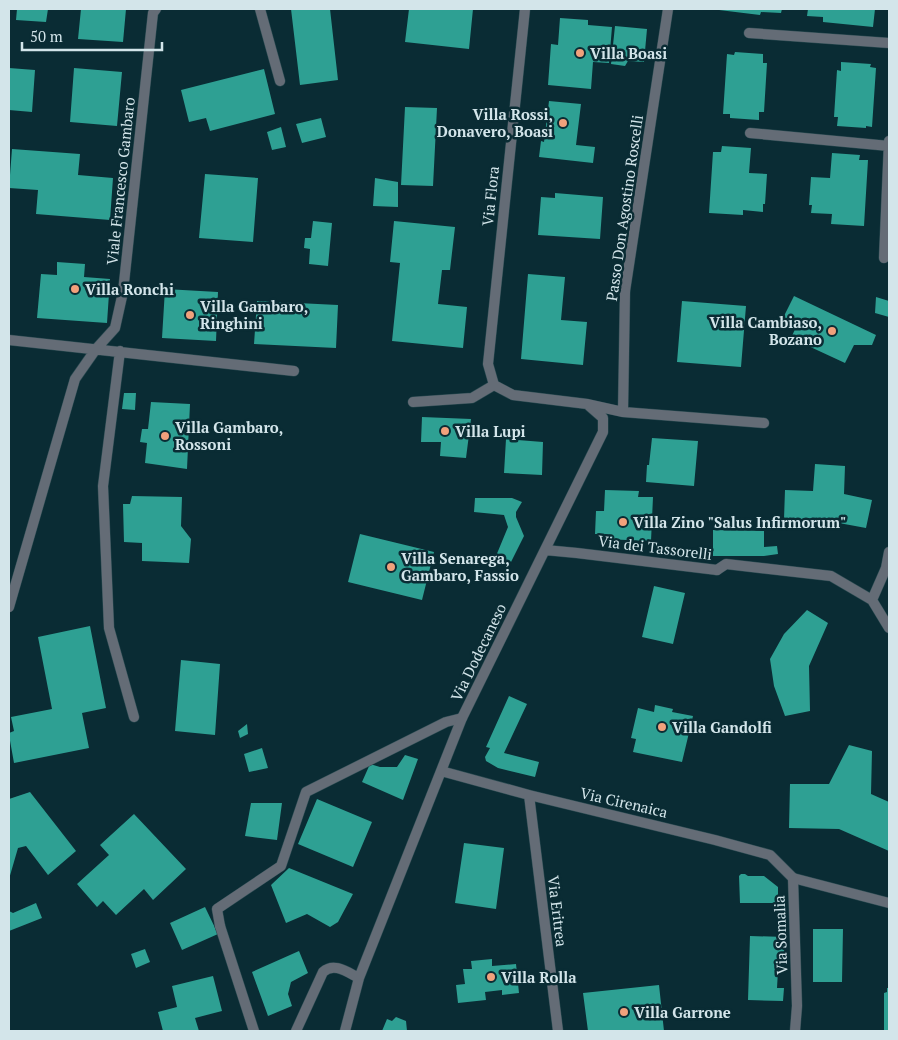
<svg xmlns="http://www.w3.org/2000/svg" width="898" height="1040" font-family="'PT Serif',serif">
<rect width="100%" height="100%" fill="#0a2c34"/>
<path fill="#2ea093" d="M17 9H48L46 22 16 20Z
M81 9H126L123 42 78 39Z
M291 9H330L338 80 300 85Z
M409 9H473L469 49 405 42Z
M719 9H782L781 13 761 12 760 15 719 10Z
M808 9H875L873 27 823 22V17L807 16Z
M560 18 588 20V25L612 27 609 63 593 62 591 89 548 85 551 44 558 45Z
M615 26 647 29 644 62 628 61 625 66 611 64Z
M735 52 763 54V63H767L764 112H759V120L730 118V114H723L727 54 734 55Z
M841 62 871 64 870 67 876 68 872 127 866 126V128L837 126 838 117H834L837 70 841 71Z
M9 68 35 70 32 112 9 110Z
M74 68 122 72 117 126 70 122Z
M264 69 275 114 210 131 206 118 189 122 181 90Z
M549 101 581 104 576 145 595 147 593 163 539 157 541 141 544 142Z
M405 107 437 108 433 186 401 185Z
M321 118 326 137 302 143 296 124Z
M281 127 286 147 272 150 267 132Z
M722 146 751 148 749 173 767 174 765 204H763V212L743 210V215L709 213 713 152H721Z
M12 149 80 154 78 175 113 178 110 220 36 214 38 190 9 188Z
M832 153 860 155 859 160H868L864 226 831 224 832 214 811 213 812 205H809L811 177 830 178Z
M205 174 258 178 253 242 199 238Z
M375 178 398 182V207L373 206Z
M555 193 603 197 600 239 538 235 541 197 555 198Z
M313 221 332 223 328 266 309 264 310 249 304 248 305 238H311Z
M394 221 455 227 450 270H442L438 304 467 307 463 348 392 341 400 263 390 262Z
M57 262 85 264 84 277 110 279 107 323 37 318 41 274 57 275Z
M528 274 565 277 561 320 587 322 583 365 521 359Z
M165 289 218 292 216 341 162 338Z
M794 296 876 335 872 345H854L845 363 791 338 797 325 783 318Z
M876 297 889 301V317L875 313Z
M257 301 338 305 336 348 254 344Z
M682 301 746 306 741 367 677 362Z
M124 393H136L135 410 122 409Z
M151 402 190 404 187 469 145 463 147 443 140 442 142 429H148Z
M422 417 471 419 466 458 440 456 441 442H421Z
M652 438 698 441 694 486 646 482 647 465H649Z
M506 439 543 442 542 475 504 473Z
M815 464 845 466 844 494 872 500 866 528 828 521 784 519 785 490 813 491Z
M605 490 639 491 638 497H653L651 541 603 539V534H595L596 511H604Z
M132 496 182 497 181 526 191 539 189 563 142 561V543L124 542 123 504H130Z
M475 498H512L522 502 516 512V517L524 536 511 562 496 556 508 527 504 515 474 512Z
M713 530 764 531V547L777 546 778 554 764 556H713Z
M360 534 434 552 422 600 348 582Z
M654 586 685 593 673 644 642 637Z
M807 610 828 623 809 666 810 711 785 716 774 686 770 659 784 634Z
M90 626 106 708 82 713 89 748 14 763 9 735V733L14 731 11 717 52 709 38 637Z
M181 660 220 664 215 735 175 731Z
M509 696 527 704 504 753 539 762 535 777 498 768 486 761 485 757 490 748 486 747Z
M655 705 673 709 672 712 693 716 682 762 633 752 636 739 631 738 638 708 654 712Z
M247 724 248 734 240 738 238 731Z
M849 745 872 751 871 794 889 802V851L839 829 789 828 790 784H829Z
M262 748 268 768 249 772 244 754Z
M405 755 418 759 403 800 362 782 370 764 380 767H397Z
M30 792 76 851 48 875 26 846 18 848 9 879V799Z
M317 799 372 822 353 867 298 844Z
M251 803H282L277 840 245 836Z
M134 814 186 869 153 900 144 889 116 915 103 901 97 907 77 884 109 855 100 845Z
M464 843 504 848 496 909 455 903Z
M289 868 353 894 338 922 330 927 307 914 286 923 271 885Z
M741 874H745L748 876H764L778 887V903H740L739 876Z
M36 903 42 918 9 931V911L13 913Z
M205 907 218 934 182 950 170 923Z
M813 929H843L842 982H813Z
M750 936 785 937 784 954 779 953 777 988H784L783 1001 748 1000Z
M145 949 150 962 136 968 131 954Z
M299 951 308 973 291 982 288 994 292 1006 268 1016 252 972Z
M492 959V966L516 964 519 993 502 995V990L485 992 486 1000 458 1003 456 985 465 984 463 969H472L471 961Z
M213 976 222 1011 195 1018 199 1031H163L158 1012 177 1007 172 986Z
M659 985 664 1031H588L583 993Z
M887 988H889V1031H884V993L887 992Z
M396 1017 406 1021 407 1031H382L387 1019 392 1021Z"/>
<g fill="none" stroke-linecap="round" stroke-linejoin="round">
<g stroke="#2a4a51" stroke-width="11">
<path id="pedestrian" d="M625 291 668 9
M717 570 726 564 831 576 872 600 889 628
M872 600 886 568 889 552
M793 878 889 903
M220 926 217 909 281 866 306 792 446 722 462 718"/>
</g>
<g stroke="#2a4a51" stroke-width="11">
<path id="minor" d="M260 9 280 81
M525 9 488 364 494 385 513 395 587 404 623 412 764 423
M749 33 889 43
M750 133 889 146
M884 258 889 141
M9 340 294 371
M120 351 103 486 109 628 134 717
M413 402 472 398 494 385
M623 412 625 291
M545 550 577 553 717 570
M9 607 75 379 96 349 115 328 123 292 153 13 156 9
M441 771 529 795 715 840 770 855 793 878 797 1006 795 1031
M529 795 558 1031
M220 926 254 1031
M296 1031 323 972C334 962 347 972 359 978
M345 1031 359 978 462 718 603 432V418L587 404"/>
</g>
<use href="#pedestrian" stroke="#646c76" stroke-width="10"/>
<use href="#minor" stroke="#646c76" stroke-width="10"/>
</g>
<g fill="#f1a17c" stroke="#0a2c34" stroke-width="2">
<circle cx="580" cy="53" r="5"/>
<circle cx="563" cy="123" r="5"/>
<circle cx="75" cy="289" r="5"/>
<circle cx="190" cy="315" r="5"/>
<circle cx="832" cy="331" r="5"/>
<circle cx="445" cy="431" r="5"/>
<circle cx="165" cy="436" r="5"/>
<circle cx="623" cy="522" r="5"/>
<circle cx="391" cy="567" r="5"/>
<circle cx="662" cy="727" r="5"/>
<circle cx="491" cy="977" r="5"/>
<circle cx="624" cy="1012" r="5"/>
</g>
<g text-anchor="middle" dominant-baseline="central" stroke-width="5" stroke-linejoin="round" paint-order="stroke">
<g font-size="15" font-weight="bold" fill="#d3e5ea" stroke="#0a2c34" text-anchor="start">
<text x="590" y="53">Villa Boasi</text>
<text x="553" y="114" text-anchor="end">Villa Rossi,<tspan x="553" dy="17">Donavero, Boasi</tspan></text>
<text x="85" y="289">Villa Ronchi</text>
<text x="200" y="306">Villa Gambaro,<tspan x="200" dy="17">Ringhini</tspan></text>
<text x="822" y="322" text-anchor="end">Villa Cambiaso,<tspan x="822" dy="17">Bozano</tspan></text>
<text x="175" y="427">Villa Gambaro,<tspan x="175" dy="17">Rossoni</tspan></text>
<text x="455" y="431">Villa Lupi</text>
<text x="633" y="522">Villa Zino "Salus Infirmorum"</text>
<text x="401" y="558">Villa Senarega,<tspan x="401" dy="17">Gambaro, Fassio</tspan></text>
<text x="672" y="727">Villa Gandolfi</text>
<text x="501" y="977">Villa Rolla</text>
<text x="634" y="1012">Villa Garrone</text>
</g>
<g font-size="15" fill="#d3e5ea" stroke="#0a2c34">
<text transform="translate(120 181) rotate(-84)">Viale Francesco Gambaro</text>
<text transform="translate(490 196) rotate(-84)">Via Flora</text>
<text transform="translate(624 208) rotate(-82)">Passo Don Agostino Roscelli</text>
<text transform="translate(655 547) rotate(7)">Via dei Tassorelli</text>
<text transform="translate(478 652) rotate(-64)">Via Dodecaneso</text>
<text transform="translate(624 802) rotate(13)">Via Cirenaica</text>
<text transform="translate(558 911) rotate(83)">Via Eritrea</text>
<text transform="translate(780 935) rotate(-92)">Via Somalia</text>
</g>
</g>
<rect width="898" height="1040" fill="none" stroke="#d3e5ea" stroke-width="20"/>
<path d="M22 42v8h140v-8" fill="none" stroke="#d3e5ea" stroke-width="2.5"/>
<text x="30" y="42" font-size="15" fill="#d3e5ea" stroke="#0a2c34" stroke-width="4" paint-order="stroke">50 m</text>
</svg>
